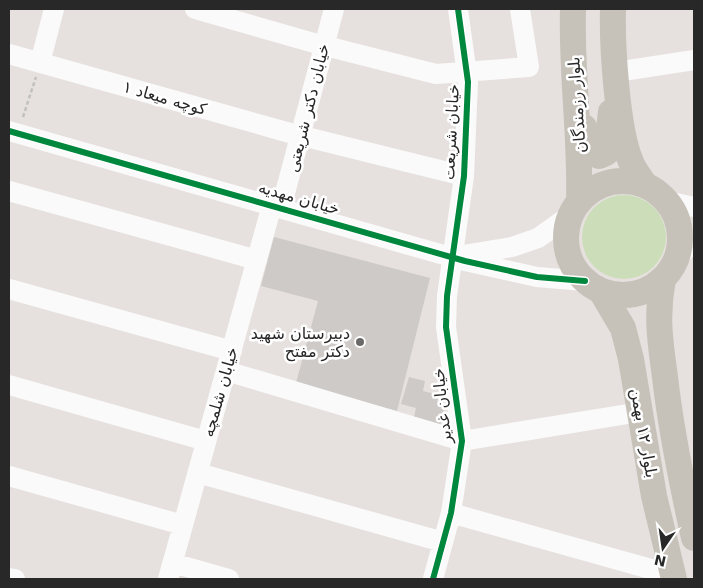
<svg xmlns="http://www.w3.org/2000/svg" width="703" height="588" font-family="'DejaVu Sans','Noto Naskh Arabic',sans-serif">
<rect width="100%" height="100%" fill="#e6e1de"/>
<path fill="#ccdeb9" d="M582 237a42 42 0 1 1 84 0a42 42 0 1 1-84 0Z"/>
<path fill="#cdcac7" d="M274 237 430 278 397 411 296 383 318 301 261 286Z
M409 377 425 381 423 391 439 395 437 402 445 404 440 426 414 417 416 408 401 404Z"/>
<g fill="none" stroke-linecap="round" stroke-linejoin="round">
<path stroke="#c2c1c1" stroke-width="2.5" stroke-dasharray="4 2.5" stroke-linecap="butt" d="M23 117 36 77"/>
<path stroke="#fbfafa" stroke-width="20" d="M195 9 314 43 436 74 529 67 520 9
M9 54 290 133 464 176
M40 63 54 9
M616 72 694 60
M9 131 465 261 537 277 585 281
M9 191 257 260
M667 201 694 207
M281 208 334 9
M457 256 512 247 538 238 569 216
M676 259 694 242
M9 289 232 351
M226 371 462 441 640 412
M9 385 206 441
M198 473 443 542
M9 476 183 525
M451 513 672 575
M173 563 229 579
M9 578 15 579
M168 579 272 205
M433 579 451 513 462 441 446 327 447 296 464 176 468 82 458 9"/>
<path stroke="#c7c2b9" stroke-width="26" d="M573 9C571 73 581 137 579 201
M613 9C612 45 617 130 631 162 634 170 640 177 645 185
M584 127C586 139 587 151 599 156L606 153 611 112
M566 238a57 57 0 1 1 114 0a57 57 0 1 1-114 0Z
M663 279C656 315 660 341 665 377 671 431 682 484 694 538
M601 291 623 328 631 359 654 496 674 579"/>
<g stroke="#fff" stroke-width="9">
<path id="cycleway" d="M9 131 465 261 537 277 585 281
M433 579 451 513 462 441 446 327 447 296 464 176 468 82 458 9"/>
</g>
<use href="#cycleway" stroke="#00873e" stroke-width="6"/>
</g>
<circle fill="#6a6968" stroke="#fff" stroke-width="2" cx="360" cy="342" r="5"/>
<g text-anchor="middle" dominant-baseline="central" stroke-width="5" stroke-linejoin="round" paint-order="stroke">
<g font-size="16" fill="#282828" stroke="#fff">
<text transform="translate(165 98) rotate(16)">کوچه میعاد ۱</text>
<text transform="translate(577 105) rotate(-94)">بلوار رزمندگان</text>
<text transform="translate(308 108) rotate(-76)">خیابان دکتر شریعتی</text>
<text transform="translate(451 132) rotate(-87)">خیابان شریعت</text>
<text transform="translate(299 198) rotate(16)">خیابان مهدیه</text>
<text transform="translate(220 392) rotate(-74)">خیابان شلمچه</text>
<text transform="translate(442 406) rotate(-96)">خیابان غدیر</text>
<text transform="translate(644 433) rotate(80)">بلوار ۱۲ بهمن</text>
</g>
<g font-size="16" fill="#282828" stroke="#fff" text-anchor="end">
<text x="350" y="333">دبیرستان شهید<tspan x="350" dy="18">دکتر مفتح</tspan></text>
</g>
</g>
<rect width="703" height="588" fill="none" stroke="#282828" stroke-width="20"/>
<g transform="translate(663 548) rotate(193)" stroke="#ffffff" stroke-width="4" paint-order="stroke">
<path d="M0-4L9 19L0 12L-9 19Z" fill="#282828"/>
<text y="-8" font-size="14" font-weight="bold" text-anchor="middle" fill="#282828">N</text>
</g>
</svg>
